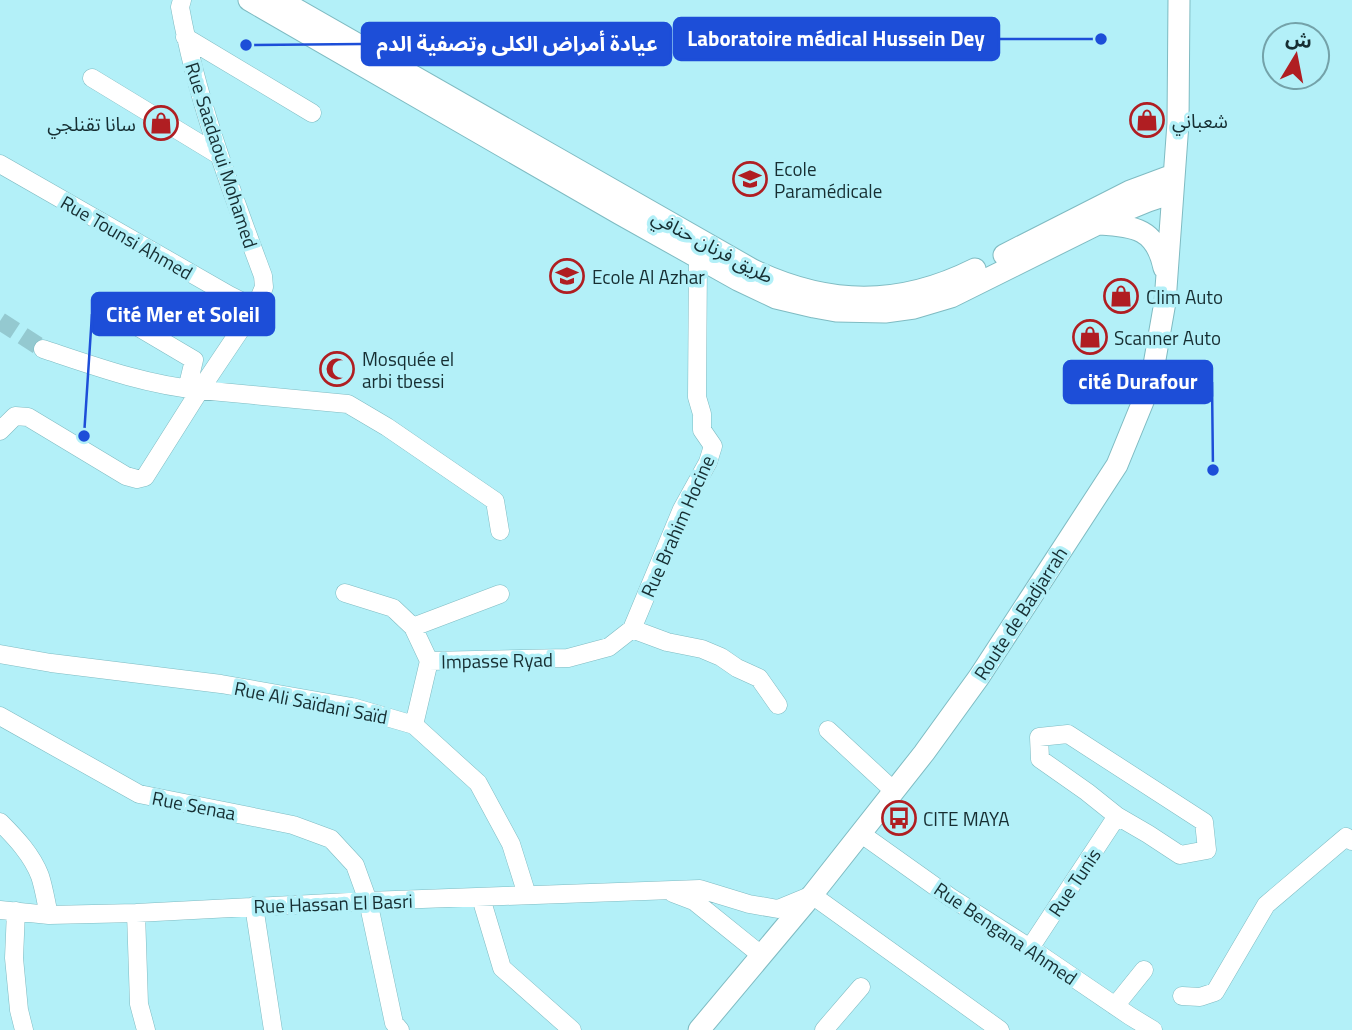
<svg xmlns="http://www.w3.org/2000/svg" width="1352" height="1030" font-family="'Titillium Web','Noto Sans Arabic',sans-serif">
<rect width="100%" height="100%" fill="#b3f0f8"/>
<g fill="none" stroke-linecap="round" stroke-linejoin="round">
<path stroke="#94c9d0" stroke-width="18" stroke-dasharray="18 9" stroke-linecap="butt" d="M0 321 43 349"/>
<g stroke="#7fbbc2" stroke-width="19">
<path id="minor" d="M182 0 180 7C197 101 230 187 263 276L264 287 255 308 200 390 348 404 387 427 495 501 500 531
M185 37 312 113
M92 78 217 154
M0 164 229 295 255 308
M101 305 194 360 187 389
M0 431 15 416 28 417 126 476 137 479 145 477 200 390C146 385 94 366 43 349
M345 593 393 608 413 627 429 661 568 658 609 647 632 629 682 509 708 462 713 446 702 430V414L697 397 698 258
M413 627 500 594
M632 629 667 642 702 649 721 657 737 668 759 678 778 705
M0 654 51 663 221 684 352 707 414 725 478 783 511 844 527 895
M0 716 139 794 293 825 331 839 355 865 368 901 394 1023 400 1030
M414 725 429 661
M828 730 894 791
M1068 734 1204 822 1207 850 1180 855 1148 834 1117 816 1087 792 1040 759 1039 737Z
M0 822C16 838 32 855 40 876 44 888 46 902 49 915
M860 833 950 897 1030 948 1130 1016 1153 1030
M673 893 694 901 761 955
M481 898 502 968 572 1030
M254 906 273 1030
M0 910 49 915 136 913 368 901 700 889 749 904 778 909 812 895 1000 1030
M16 911 14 958 19 1010 24 1030
M136 913 139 1004 146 1030
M1030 948 1117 816
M1182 996 1200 997 1215 992 1266 905 1346 837 1352 841
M1115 1006 1144 970
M824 1030 861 987"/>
</g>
<g stroke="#7fbbc2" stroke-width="23">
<path id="major" d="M249 0 620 214 738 280 776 298 814 307 836 311 885 312 914 308 951 297 1126 210 1148 201 1172 193
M280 0 753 270C829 306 899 307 975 269
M1100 224C1135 226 1156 229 1164 268
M1004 255 1130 191 1173 175
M699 1030 812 895 924 753 979 677 1117 465 1151 382 1165 302 1178 123 1179 0"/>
</g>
<use href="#minor" stroke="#fff" stroke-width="18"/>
<use href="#major" stroke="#fff" stroke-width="21"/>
</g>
<defs>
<g id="shop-ring" transform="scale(1.75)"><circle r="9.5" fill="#b3f0f8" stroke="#b01e22" stroke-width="1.5"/><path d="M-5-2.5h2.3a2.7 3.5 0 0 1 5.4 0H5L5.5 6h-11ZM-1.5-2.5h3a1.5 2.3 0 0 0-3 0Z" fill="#b01e22"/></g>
<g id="university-ring" transform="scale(1.75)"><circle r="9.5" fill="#b3f0f8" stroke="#b01e22" stroke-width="1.5"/><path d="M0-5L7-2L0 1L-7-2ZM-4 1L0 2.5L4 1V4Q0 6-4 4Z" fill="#b01e22"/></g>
<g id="school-ring" transform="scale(1.75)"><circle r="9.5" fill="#b3f0f8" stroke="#b01e22" stroke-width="1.5"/><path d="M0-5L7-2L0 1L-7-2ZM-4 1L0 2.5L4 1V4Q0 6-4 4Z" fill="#b01e22"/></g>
<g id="mosque-ring" transform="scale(1.75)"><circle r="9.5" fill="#b3f0f8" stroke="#b01e22" stroke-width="1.5"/><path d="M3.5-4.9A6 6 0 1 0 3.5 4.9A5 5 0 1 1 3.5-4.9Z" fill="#b01e22"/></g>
<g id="bus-ring" transform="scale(1.75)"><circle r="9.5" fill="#b3f0f8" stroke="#b01e22" stroke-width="1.5"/><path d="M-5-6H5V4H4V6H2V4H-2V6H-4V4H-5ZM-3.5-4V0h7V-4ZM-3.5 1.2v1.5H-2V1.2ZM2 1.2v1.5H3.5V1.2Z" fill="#b01e22"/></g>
</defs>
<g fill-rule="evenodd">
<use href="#shop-ring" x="1147" y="120"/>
<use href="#shop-ring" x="161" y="123"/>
<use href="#university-ring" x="750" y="179"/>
<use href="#school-ring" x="567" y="276"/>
<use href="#shop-ring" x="1121" y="296"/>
<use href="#shop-ring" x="1090" y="337"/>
<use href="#mosque-ring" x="337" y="369"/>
<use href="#bus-ring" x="899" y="818"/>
</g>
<g text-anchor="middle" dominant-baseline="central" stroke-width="7" stroke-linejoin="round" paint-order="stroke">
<g font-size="19" fill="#162e32" stroke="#b3f0f8" text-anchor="start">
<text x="1172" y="120">شعباني</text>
<text x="136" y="123" text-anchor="end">سانا تقنلجي</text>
<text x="774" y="168">Ecole<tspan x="774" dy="22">Paramédicale</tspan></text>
<text x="592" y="276">Ecole Al Azhar</text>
<text x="1146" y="296">Clim Auto</text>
<text x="1114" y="337">Scanner Auto</text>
<text x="362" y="358">Mosquée el<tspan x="362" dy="22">arbi tbessi</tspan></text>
<text x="923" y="818">CITE MAYA</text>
</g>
<g font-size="19" fill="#162e32" stroke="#b3f0f8">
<text transform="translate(222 155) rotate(72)">Rue Saadaoui Mohamed</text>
<text transform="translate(127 237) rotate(30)">Rue Tounsi Ahmed</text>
<text transform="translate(713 246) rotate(28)">طريق فرنان حنافي</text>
<text transform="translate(677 526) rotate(-66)">Rue Brahim Hocine</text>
<text transform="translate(1020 613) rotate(-57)">Route de Badjarrah</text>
<text transform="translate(497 660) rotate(-1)">Impasse Ryad</text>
<text transform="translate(311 702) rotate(11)">Rue Ali Saïdani Saïd</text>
<text transform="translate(194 805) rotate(11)">Rue Senaa</text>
<text transform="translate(1074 882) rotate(-56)">Rue Tunis</text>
<text transform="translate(333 903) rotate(-2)">Rue Hassan El Basri</text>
<text transform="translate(1006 933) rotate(34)">Rue Bengana Ahmed</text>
</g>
</g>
<path fill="none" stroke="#1d4ed8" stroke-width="2.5" d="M1101 39L999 39M246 45L362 44M84 436L92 314M1213 470L1212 382"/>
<g fill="#1d4ed8" stroke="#b3f0f8" stroke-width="2.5">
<circle cx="1101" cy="39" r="7"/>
<circle cx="246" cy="45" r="7"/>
<circle cx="84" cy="436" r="7"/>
<circle cx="1213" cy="470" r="7"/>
</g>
<g fill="#1d4ed8" stroke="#1d4ed8" stroke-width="2.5">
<rect x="674" y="18" width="325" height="42" rx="7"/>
<rect x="362" y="23" width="309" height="42" rx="7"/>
<rect x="92" y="293" width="182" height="42" rx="7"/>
<rect x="1064" y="361" width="148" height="42" rx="7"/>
</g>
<g font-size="21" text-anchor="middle" font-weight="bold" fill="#fff">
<text x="836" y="46">Laboratoire médical Hussein Dey</text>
<text x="517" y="51">عيادة أمراض الكلى وتصفية الدم</text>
<text x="183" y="322">Cité Mer et Soleil</text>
<text x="1138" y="389">cité Durafour</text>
</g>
<g transform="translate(1296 56) rotate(10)"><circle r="33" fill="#b3f0f8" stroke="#74a2a9" stroke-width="2"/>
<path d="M0-5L12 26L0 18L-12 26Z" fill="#b01e22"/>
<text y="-10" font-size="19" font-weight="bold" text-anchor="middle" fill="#162e32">ش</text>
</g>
</svg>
